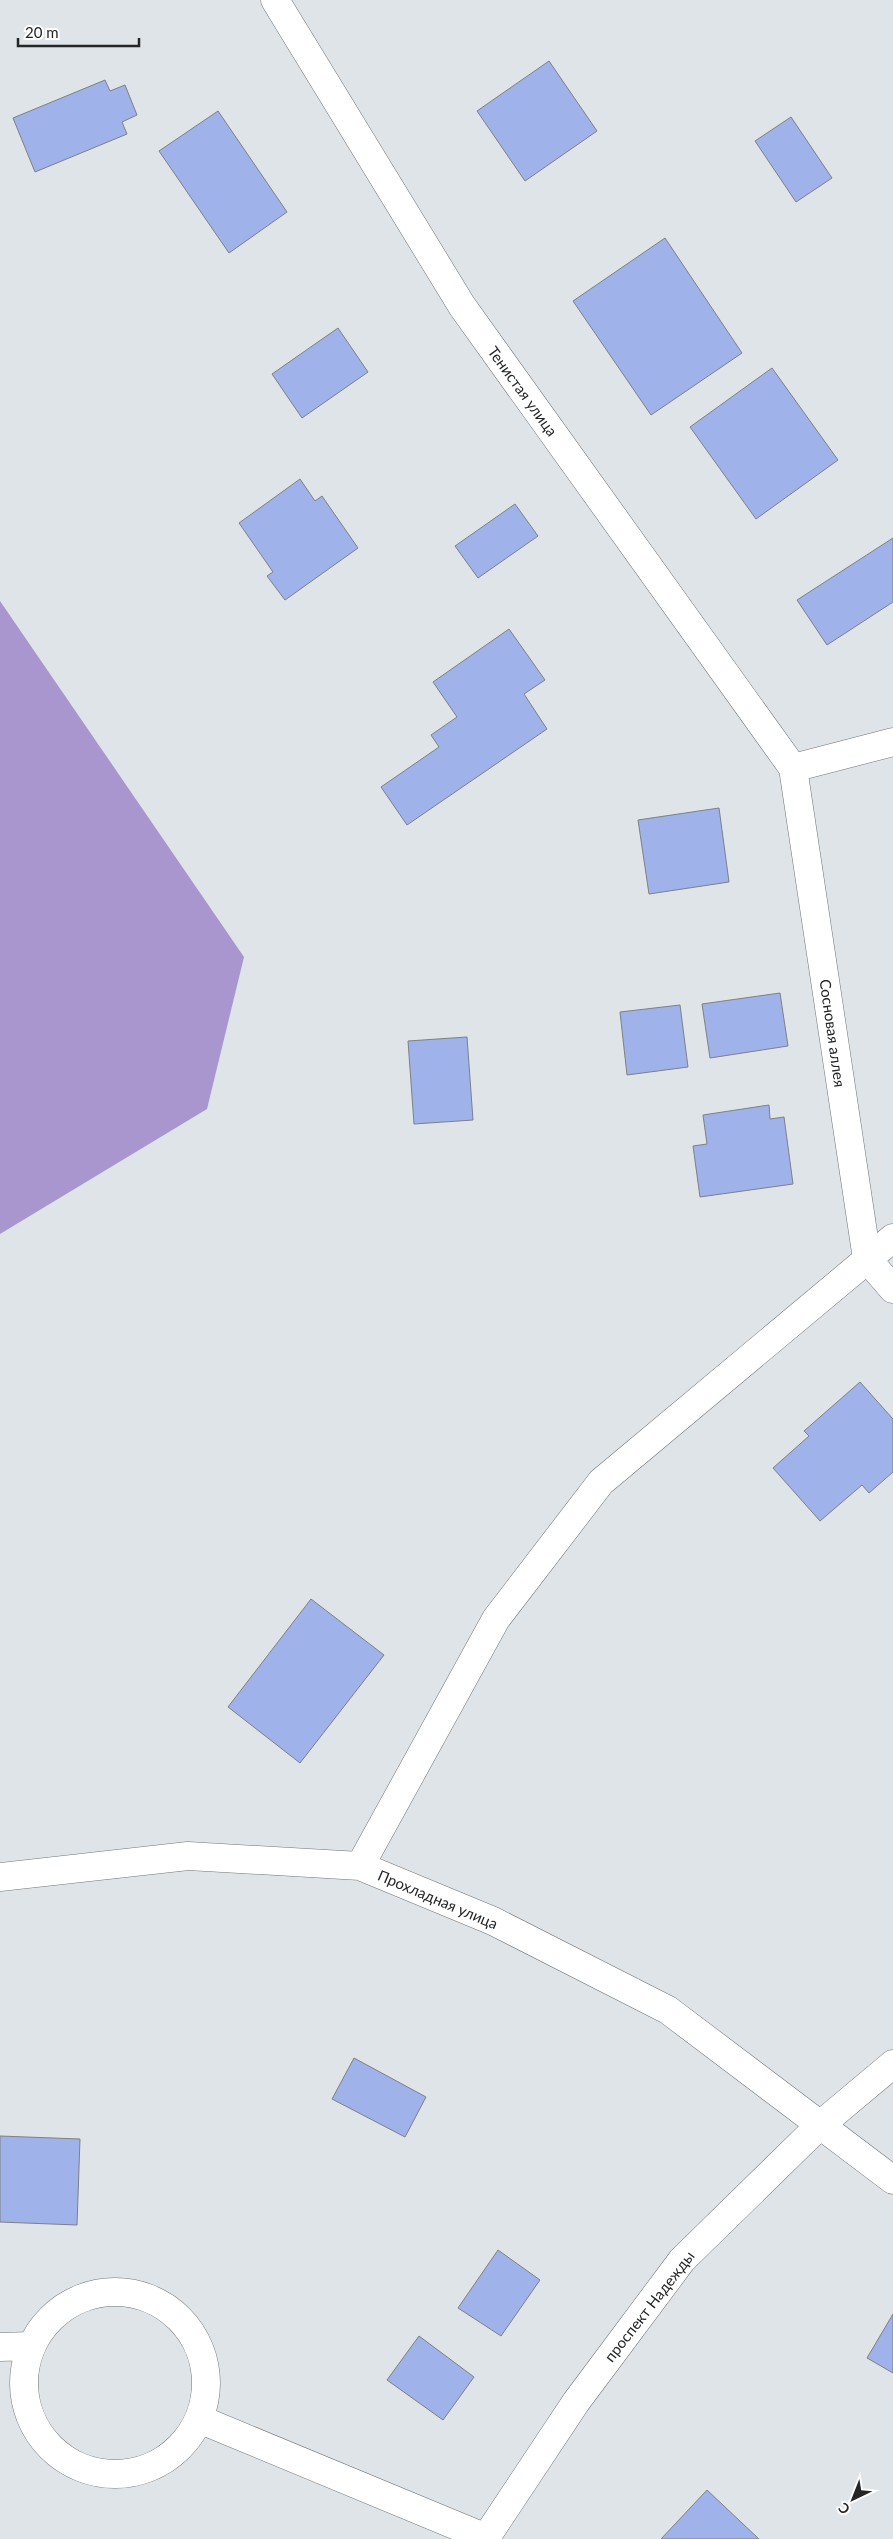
<svg xmlns="http://www.w3.org/2000/svg" width="893" height="2539" font-family="Lato,sans-serif">
<rect width="100%" height="100%" fill="#dee4e8"/>
<path fill="#aa96ce" d="M0 601 244 957 207 1109 0 1234Z"/>
<path fill="#9fb2ea" stroke="#7e8085" d="M549 61 597 131 525 181 477 111Z
M105 80 110 91 125 85 137 115 122 122 127 134 35 172 13 118Z
M218 111 287 212 229 253 159 151Z
M791 117 832 178 796 202 755 141Z
M665 238 742 353 651 415 573 301Z
M338 328 368 372 302 418 272 374Z
M772 368 838 460 756 519 690 427Z
M300 479 315 501 322 496 358 548 285 600 267 576 273 572 239 523Z
M515 504 538 536 478 578 455 546Z
M893 538V602L827 645 797 600Z
M509 629 545 680 524 694 547 729 407 825 381 787 439 747 431 735 457 717 433 682Z
M719 808 729 882 649 894 638 820Z
M780 993 788 1046 710 1058 702 1004Z
M680 1005 688 1067 627 1075 620 1012Z
M467 1037 473 1120 414 1124 408 1041Z
M769 1105 770 1119 784 1117 793 1184 700 1197 693 1146 707 1144 703 1115Z
M860 1382 893 1419V1472L869 1493 862 1485 820 1521 773 1468 809 1436 804 1431Z
M311 1599 384 1655 300 1763 228 1707Z
M354 2058 426 2097 405 2137 332 2099Z
M0 2136 80 2139 77 2225 0 2222Z
M498 2250 540 2280 501 2336 458 2308Z
M893 2314V2373L867 2358Z
M419 2336 474 2377 443 2420 387 2380Z
M707 2490 759 2539H661Z"/>
<g fill="none" stroke-linecap="round" stroke-linejoin="round">
<g stroke="#717679" stroke-width="29">
<path id="minor" d="M275 0 462 306 793 768 867 1259 893 1289
M793 768 893 742
M360 1866 496 1619 601 1482 893 1238
M0 1877 188 1856 360 1866 493 1921 668 2010 893 2180
M24 2383a91 91 0 1 1 182 0a91 91 0 1 1-182 0Z
M0 2347 30 2346
M199 2419 486 2538
M485 2539 576 2402 682 2260 819 2126 893 2064"/>
</g>
<use href="#minor" stroke="#fff" stroke-width="28"/>
</g>
<g text-anchor="middle" dominant-baseline="central" stroke-width="4.5" stroke-linejoin="round" paint-order="stroke">
<g font-size="15" fill="#232526" stroke="#fff">
<text transform="translate(523 391) rotate(54)">Тенистая улица</text>
<text transform="translate(833 1033) rotate(82)">Сосновая аллея</text>
<text transform="translate(438 1899) rotate(23)">Прохладная улица</text>
<text transform="translate(649 2306) rotate(-52)">проспект Надежды</text>
</g>
</g>
<g transform="translate(853 2499) rotate(223)" stroke="#ffffff" stroke-width="4" paint-order="stroke">
<path d="M0-4L9 19L0 12L-9 19Z" fill="#232526"/>
<text y="-8" font-size="14" font-weight="bold" text-anchor="middle" fill="#232526">С</text>
</g>
<path d="M18 38v8h121v-8" fill="none" stroke="#232526" stroke-width="2.5"/>
<text x="25" y="38" font-size="15" fill="#232526" stroke="#ffffff" stroke-width="4" paint-order="stroke">20 m</text>
</svg>
